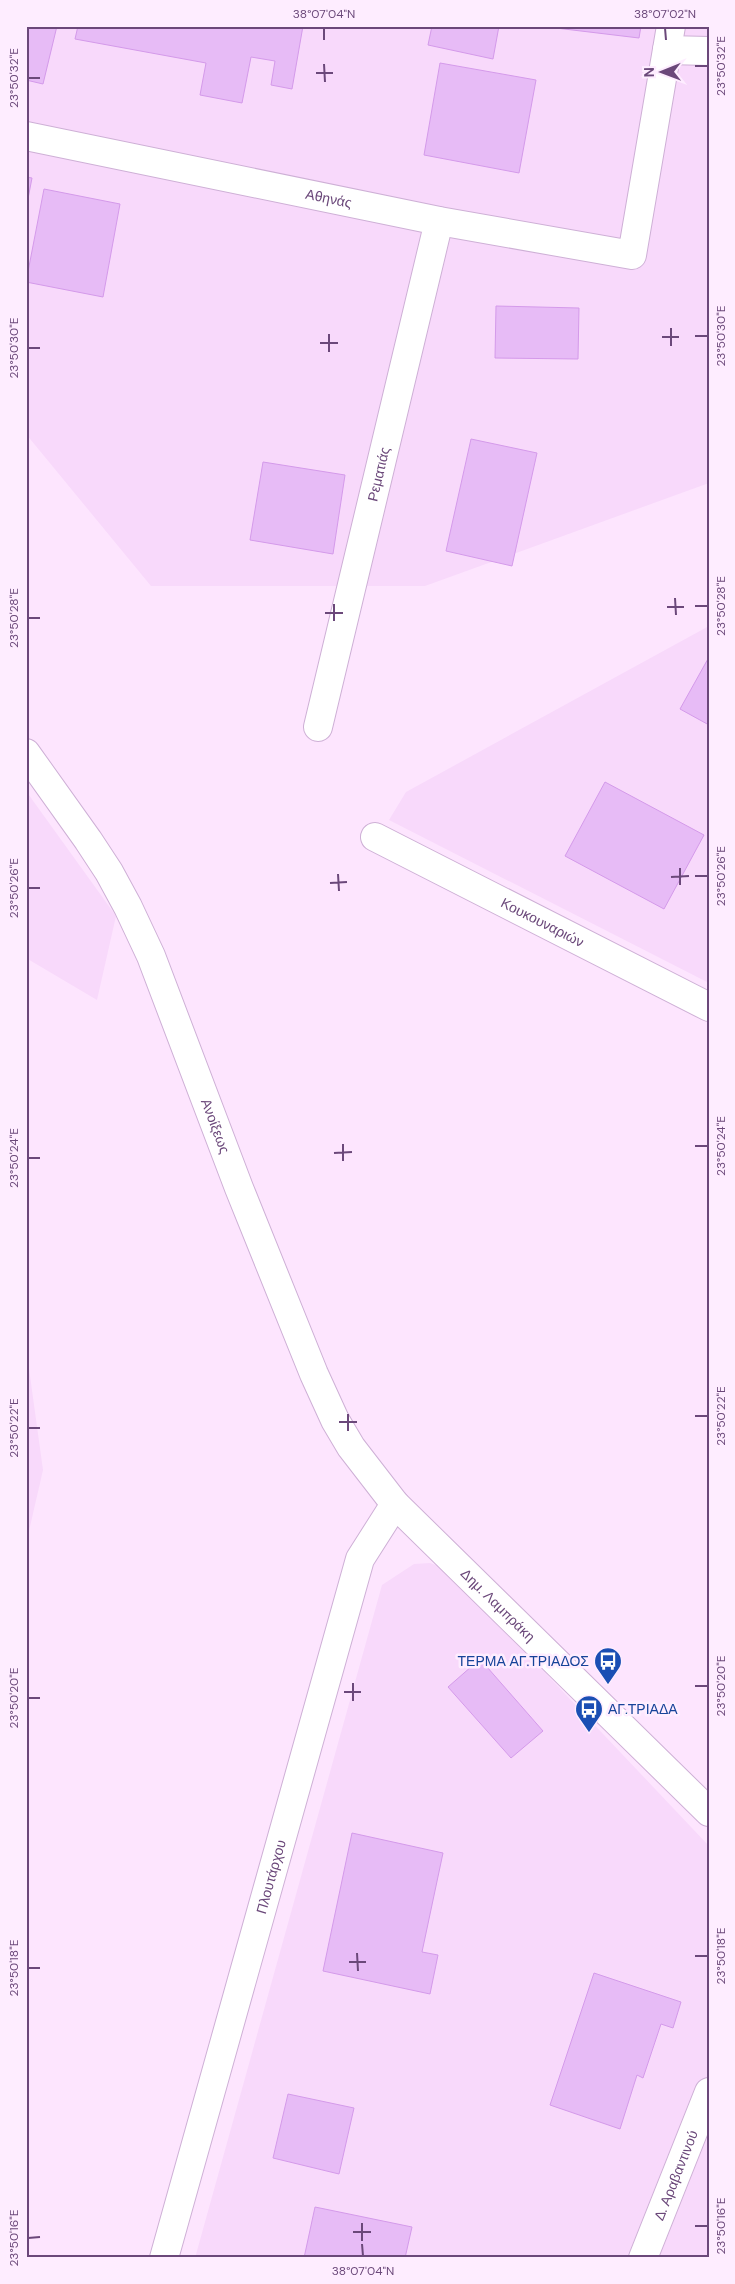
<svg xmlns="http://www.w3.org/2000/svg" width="735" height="2284" font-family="'DM Sans',sans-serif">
<rect width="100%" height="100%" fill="#fde5fe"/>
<path fill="#f8d9fb" d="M26 26H709V483L425 586H151L26 434Z
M709 626V983L389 820 406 792Z
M26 791 116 916 97 1000 26 958Z
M26 1347 43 1470 26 1544Z
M430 1563 447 1569 709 1846V2258H195L382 1585 414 1564Z"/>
<path fill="#e7bbf6" stroke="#d49aea" d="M26 26H57L43 84 26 80Z
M78 26H303L292 89 271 85 275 61 251 57 242 103 200 95 206 63 75 39Z
M432 26H499L493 59 428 45Z
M556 26H641L639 38 556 28Z
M440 63 536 80 519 173 424 155Z
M26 177 32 178 26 209Z
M44 189 120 204 103 297 26 282Z
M496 306 579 308 578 359 495 358Z
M471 439 537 453 512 566 446 551Z
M263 462 345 475 333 554 250 540Z
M709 657V725L680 709Z
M605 782 704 835 664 909 565 856Z
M480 1659 543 1731 511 1758 448 1687Z
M352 1833 443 1853 422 1952 438 1955 430 1994 323 1971Z
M594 1973 681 2002 673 2028 661 2024 643 2078 637 2075 620 2129 550 2105Z
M288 2094 354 2108 339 2174 273 2158Z
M315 2207 412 2227 405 2258H304Z"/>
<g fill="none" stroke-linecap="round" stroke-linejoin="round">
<g stroke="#ceb0d6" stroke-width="30">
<g id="minor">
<path d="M667 50 709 51"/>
<path id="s1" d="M26 136 439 221 632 255 671 26"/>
<path id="s2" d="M318 727 439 221"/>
<path id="s3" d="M375 837 709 1007"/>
<path id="s4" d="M164 2258 360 1559 395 1504"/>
<path id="s5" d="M643 2258 709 2092"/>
</g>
</g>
<g stroke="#ceb0d6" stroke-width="30">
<g id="tertiary">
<path id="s6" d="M26 753 88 840 109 872 128 907 151 956 239 1188 314 1374 335 1420 351 1447 395 1504 709 1812"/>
</g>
</g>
<use href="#minor" stroke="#fff" stroke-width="28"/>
<use href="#tertiary" stroke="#fff" stroke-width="28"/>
</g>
<path fill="none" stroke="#6b487a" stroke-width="2" d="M324 28V40M665 28 666 40M324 64 325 82M695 66H708M316 73H333M28 78H40M671 328V346M329 334V352M695 336H708M662 337H679M320 343H338M28 348H40M675 598 676 615M334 604V621M695 606H708M667 607H684M325 613H343M28 618H40M680 868V885M338 874 339 891M695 876H708M671 877 689 876M330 883 347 882M28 888H40M343 1144V1161M695 1146H708M334 1153 352 1152M28 1158H40M348 1414V1431M695 1416H708M339 1422H357M28 1428H40M353 1683V1701M695 1686H708M344 1692H361M28 1698H40M357 1953 358 1971M695 1956H708M349 1962H366M28 1968H40M362 2223V2241M695 2226H708M353 2232H371M28 2238 40 2237M362 2244 363 2256"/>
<defs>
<g id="bus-pin" transform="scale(1.4375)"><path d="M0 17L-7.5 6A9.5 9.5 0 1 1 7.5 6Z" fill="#1a4fb4" stroke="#feedff"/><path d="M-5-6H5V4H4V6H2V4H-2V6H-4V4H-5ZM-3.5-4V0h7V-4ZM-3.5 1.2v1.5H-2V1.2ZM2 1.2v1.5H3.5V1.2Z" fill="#fff"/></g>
</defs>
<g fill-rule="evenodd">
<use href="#bus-pin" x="608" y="1661"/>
<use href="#bus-pin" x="589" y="1709"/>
</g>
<g text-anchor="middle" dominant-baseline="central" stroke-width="5" stroke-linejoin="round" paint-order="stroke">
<g font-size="14" fill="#6b487a" stroke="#feedff">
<text stroke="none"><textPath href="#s1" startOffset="309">Αθηνάς</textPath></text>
<text stroke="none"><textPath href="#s2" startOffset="260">Ρεματιάς</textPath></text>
<text stroke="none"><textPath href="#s3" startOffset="188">Κουκουναριών</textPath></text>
<text stroke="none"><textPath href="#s6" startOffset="421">Ανοίξεως</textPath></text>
<text stroke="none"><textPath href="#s6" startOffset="986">Δημ. Λαμπράκη</textPath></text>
<text stroke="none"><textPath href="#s4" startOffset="396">Πλουτάρχου</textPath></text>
<text stroke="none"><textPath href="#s5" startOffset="89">Δ. Αραβαντινού</textPath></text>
</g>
<g font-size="14" fill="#164399" stroke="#feedff" text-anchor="end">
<text x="589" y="1661">ΤΕΡΜΑ ΑΓ.ΤΡΙΑΔΟΣ</text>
<text x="608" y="1709" text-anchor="start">ΑΓ.ΤΡΙΑΔΑ</text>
</g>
</g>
<rect width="735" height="2284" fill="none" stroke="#feedff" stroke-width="55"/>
<g transform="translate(662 72) rotate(269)" stroke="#feedff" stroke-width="4" paint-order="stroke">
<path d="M0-4L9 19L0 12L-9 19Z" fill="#6b487a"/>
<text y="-8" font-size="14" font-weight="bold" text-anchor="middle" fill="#6b487a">N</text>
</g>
<rect x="28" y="28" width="680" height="2228" fill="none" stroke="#6b487a" stroke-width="2"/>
<g font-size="12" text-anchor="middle" fill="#6b487a">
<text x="324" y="18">38°07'04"N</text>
<text x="665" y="18">38°07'02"N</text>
<text transform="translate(721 66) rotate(-90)" y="4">23°50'32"E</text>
<text transform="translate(14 78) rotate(-90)" y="4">23°50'32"E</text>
<text transform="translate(721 336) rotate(-90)" y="4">23°50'30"E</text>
<text transform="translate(14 348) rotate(-90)" y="4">23°50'30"E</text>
<text transform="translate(721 606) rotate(-90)" y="4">23°50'28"E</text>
<text transform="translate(14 618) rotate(-90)" y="4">23°50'28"E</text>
<text transform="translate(721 876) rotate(-90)" y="4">23°50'26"E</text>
<text transform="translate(14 888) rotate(-90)" y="4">23°50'26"E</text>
<text transform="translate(721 1146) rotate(-90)" y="4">23°50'24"E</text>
<text transform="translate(14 1158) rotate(-90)" y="4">23°50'24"E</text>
<text transform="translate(721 1416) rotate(-90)" y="4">23°50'22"E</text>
<text transform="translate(14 1428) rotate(-90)" y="4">23°50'22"E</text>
<text transform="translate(721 1686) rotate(-90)" y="4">23°50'20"E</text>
<text transform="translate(14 1698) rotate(-90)" y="4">23°50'20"E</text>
<text transform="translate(721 1956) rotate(-90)" y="4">23°50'18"E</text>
<text transform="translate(14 1968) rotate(-90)" y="4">23°50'18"E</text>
<text transform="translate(721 2226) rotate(-90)" y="4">23°50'16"E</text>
<text transform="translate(14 2238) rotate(-90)" y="4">23°50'16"E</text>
<text x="363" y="2275">38°07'04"N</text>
</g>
</svg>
